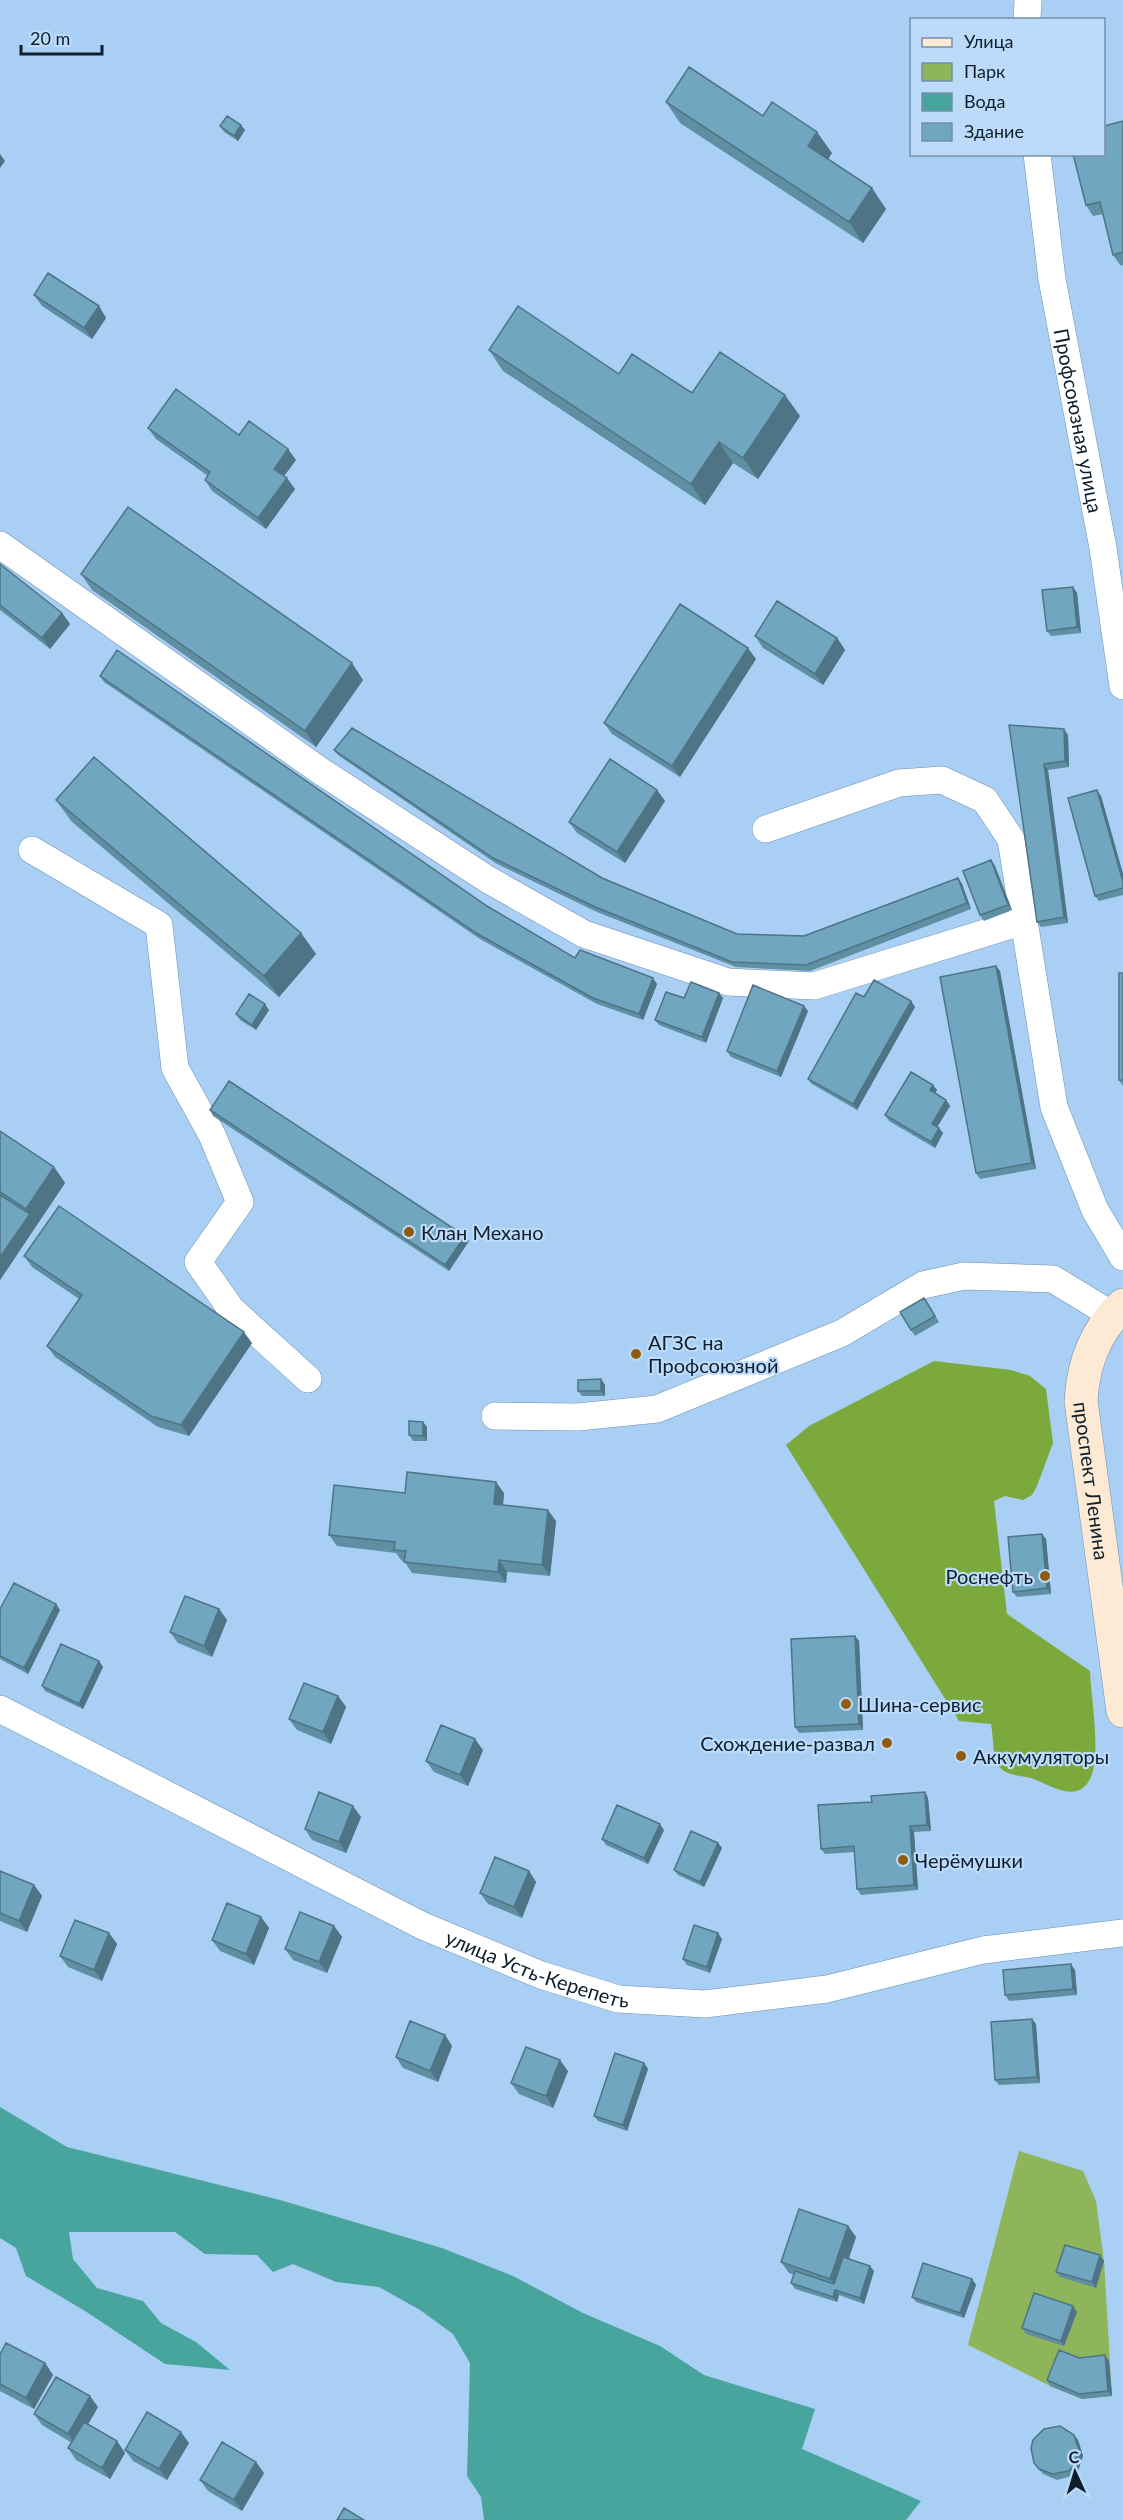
<svg xmlns="http://www.w3.org/2000/svg" width="1123" height="2520" font-family="Lato,sans-serif">
<rect width="100%" height="100%" fill="#a9cff5"/>
<path fill="#8eb55a" d="M1019 2151 1083 2171 1096 2201 1104 2261 1112 2396 1082 2399 1050 2386 968 2345Z"/>
<path fill="#7ca93b" d="M934 1361 1011 1370 1030 1376 1046 1389 1053 1443 1037 1486 1032 1495 1023 1500 1005 1496 994 1501 1007 1614 1090 1671C1091 1698 1101 1753 1091 1777 1078 1806 1049 1784 1031 1778 1019 1775 1005 1776 998 1765 993 1757 993 1734 991 1724L959 1721 786 1445 809 1426Z"/>
<path fill="#48a59e" d="M0 2107 67 2147 280 2200 442 2248 513 2276 583 2313 660 2346 704 2375 815 2409 802 2449 921 2501 906 2520H484L481 2497 467 2476 470 2363 453 2334 420 2310 379 2287 336 2282 293 2264 273 2272 257 2255 205 2254 175 2232H69L73 2259 97 2288 143 2301 161 2323 196 2342 230 2370 165 2364 85 2311 26 2276 16 2248 0 2238Z"/>
<g fill="none" stroke-linecap="round" stroke-linejoin="round">
<g stroke="#6c90b3" stroke-width="28">
<g id="minor">
<path d="M1027 20 1028 0"/>
<path id="s1" d="M1037 154 1052 279 1103 548 1123 686"/>
<path d="M0 545 322 772 487 879 584 934 728 982 814 986 1024 921 1054 1107 1095 1210 1123 1257"/>
<path d="M766 829 899 783 942 780 985 800 1011 839 1024 921"/>
<path d="M32 850 159 925 175 1068 212 1135 240 1202 198 1262 231 1309 308 1379"/>
<path d="M495 1416 578 1417 657 1409 842 1333 923 1285 964 1276 1053 1279 1112 1315"/>
<path id="s2" d="M0 1709 423 1926 541 1975 618 1999 705 2004 827 1989 983 1950 1123 1933"/>
</g>
</g>
<g stroke="#6c90b3" stroke-width="34">
<g id="secondary">
<path id="s3" d="M1123 1305C1095 1331 1083 1363 1081 1401L1123 1711"/>
</g>
</g>
<use href="#minor" stroke="#fff" stroke-width="27"/>
<use href="#secondary" stroke="#fcead5" stroke-width="33"/>
</g>
<path fill="#608fa4" d="M666 102 763 116 832 153 828 159 886 209 863 243 680 123Z
M1123 121V265L1121 266 1113 255 1103 214 1093 216 1086 205Z
M220 126 245 130 238 141 224 132Z
M34 295 99 306 106 318 92 339 42 306Z
M489 350 619 374 692 393 800 416 758 479 733 463 705 505 503 371Z
M148 428 239 435 296 460 284 476 295 489 266 529 212 491 205 480 208 476 156 439Z
M0 564 62 613 70 624 50 649 0 610Z
M81 574 363 680 316 747 92 590Z
M1073 587 1077 593 1081 633 1051 636 1047 631Z
M755 636 837 638 845 650 823 685 763 648Z
M756 659 680 777 612 734 604 723Z
M100 676 575 958 657 984 643 1020 597 1004 480 939 104 682Z
M1009 725 1068 735 1069 767 1048 770 1068 923 1041 927 1037 922Z
M334 750 602 878 737 934 804 936 958 878 962 884 971 909 810 971 736 967 597 912 497 864 338 755Z
M657 790 665 801 625 863 577 833 569 822Z
M1101 796 1123 874V895L1099 901 1095 896Z
M56 800 301 933 316 954 279 997 71 821Z
M991 860 995 866 1012 910 984 921 980 915Z
M996 966 1000 971 1036 1169 980 1179 976 1173Z
M1123 973V1086L1119 1080Z
M719 993 723 998 706 1043 659 1025 655 1020 684 998Z
M864 997 911 1001 915 1007 857 1110 812 1084 808 1079Z
M269 1010 256 1030 240 1020 236 1014Z
M808 1011 781 1077 731 1057 727 1051Z
M933 1085 937 1090 935 1093 946 1100 950 1106 937 1127 943 1133 935 1148 889 1121 885 1115Z
M210 1110 465 1236 469 1241 449 1271 213 1116Z
M0 1131 54 1167 65 1183 0 1280Z
M24 1256 252 1343 189 1436 158 1427 55 1357 47 1346 79 1299 32 1267Z
M928 1303 939 1322 915 1336 911 1330Z
M601 1379 605 1385V1396H582L578 1391Z
M423 1422 427 1427V1441H413L409 1435Z
M405 1493H504L503 1505 556 1521 550 1576 507 1572 506 1583 412 1573 404 1561H402L396 1553 337 1546 329 1535Z
M1042 1534 1046 1539 1051 1594 1017 1597 1013 1592Z
M56 1604 60 1610 28 1674 0 1659V1609Z
M219 1609 227 1620 212 1657 178 1643 170 1632Z
M855 1636 859 1641 863 1730 799 1733 795 1727Z
M99 1661 103 1667 83 1709 45 1691 42 1686Z
M338 1696 346 1707 331 1744 297 1730 289 1719Z
M483 1750 468 1786 434 1772 426 1761Z
M925 1792 928 1798 931 1831 914 1832 918 1890 861 1895 857 1889 855 1852 825 1854 821 1849 872 1802Z
M361 1817 346 1853 312 1840 305 1829Z
M664 1830 648 1864 606 1845 602 1839Z
M718 1843 722 1848 704 1887 678 1875 674 1870Z
M0 1871 34 1885 42 1896 27 1932 0 1921Z
M529 1871 536 1882 522 1918 488 1904 480 1893Z
M261 1917 269 1928 254 1965 220 1951 212 1940Z
M334 1926 342 1937 327 1973 293 1960 285 1949Z
M109 1933 117 1944 102 1981 68 1967 60 1956Z
M722 1939 710 1973 687 1965 683 1959Z
M1075 1970 1077 1995 1009 2001 1005 1995Z
M1036 2024 1040 2083 999 2085 995 2080Z
M445 2035 452 2046 438 2082 403 2068 396 2057Z
M644 2063 648 2069 627 2131 598 2121 594 2116Z
M568 2071 553 2108 519 2094 511 2083Z
M848 2226 856 2237 849 2258 874 2271 864 2304 839 2295 837 2302 795 2289 791 2283 794 2275 789 2273 781 2262Z
M1100 2255 1104 2261 1096 2288 1060 2277 1056 2272Z
M972 2279 976 2285 964 2318 916 2302 912 2297Z
M1077 2312 1064 2346 1026 2334 1022 2328Z
M0 2354 45 2363 53 2375 34 2409 0 2391Z
M1105 2355 1109 2361 1112 2396 1082 2399 1050 2386 1047 2380Z
M98 2407 88 2424 117 2441 125 2453 110 2479 76 2460 68 2448 72 2443 42 2425 34 2414Z
M1074 2435 1078 2440 1083 2456 1078 2471 1072 2476 1057 2480 1043 2474 1034 2463Z
M189 2443 167 2480 133 2461 125 2450Z
M264 2473 242 2511 208 2491 200 2480Z"/>
<path fill="#4e7486" d="M241 125 245 130 238 141 234 136Z
M817 132 832 153 823 167 808 146Z
M0 154 5 161 0 168Z
M872 188 886 209 863 243 849 222Z
M99 306 106 318 92 339 84 328Z
M785 395 800 416 758 479 743 458Z
M719 442 733 463 705 505 691 484Z
M288 449 296 460 281 480 274 469Z
M287 478 295 489 266 529 258 518Z
M1073 587 1077 593 1081 633 1077 627Z
M62 613 70 624 50 649 42 638Z
M837 638 845 650 823 685 815 674Z
M748 648 756 659 680 777 672 766Z
M352 663 363 680 316 747 305 731Z
M1064 729 1068 735 1069 767 1065 761Z
M1044 764 1048 770 1068 923 1064 917Z
M657 790 665 801 625 863 617 852Z
M1097 790 1101 796 1123 874V882Z
M991 860 995 866 1012 910 1008 905Z
M958 878 962 884 971 909 967 903Z
M301 933 316 954 279 997 264 976Z
M996 966 1000 971 1036 1169 1032 1163Z
M653 978 657 984 643 1020 639 1014Z
M719 993 723 998 706 1043 702 1037Z
M911 1001 915 1007 857 1110 853 1104Z
M265 1004 269 1010 256 1030 252 1025Z
M804 1006 808 1011 781 1077 777 1071Z
M933 1085 937 1090 934 1096 930 1090Z
M946 1100 950 1106 936 1129 932 1124Z
M939 1128 943 1133 935 1148 931 1142Z
M54 1167 65 1183 0 1280V1257L30 1214 26 1209Z
M465 1236 469 1241 449 1271 445 1265Z
M244 1332 252 1343 189 1436 181 1425Z
M601 1379 605 1385V1396L601 1391Z
M423 1422 427 1427V1441L423 1436Z
M496 1482 504 1493 502 1516 494 1504Z
M548 1510 556 1521 550 1576 542 1565Z
M1042 1534 1046 1539 1051 1594 1047 1588Z
M499 1560 507 1572 506 1583 498 1572Z
M56 1604 60 1610 28 1674 24 1668Z
M219 1609 227 1620 212 1657 204 1646Z
M855 1636 859 1641 863 1730 859 1724Z
M99 1661 103 1667 83 1709 79 1704Z
M338 1696 346 1707 331 1744 323 1732Z
M475 1739 483 1750 468 1786 460 1775Z
M925 1792 928 1798 931 1831 927 1825Z
M353 1806 361 1817 346 1853 339 1842Z
M660 1824 664 1830 648 1864 644 1858Z
M910 1826 914 1832 918 1890 914 1885Z
M718 1843 722 1848 704 1887 700 1882Z
M529 1871 536 1882 522 1918 514 1907Z
M34 1885 42 1896 27 1932 19 1921Z
M261 1917 269 1928 254 1965 246 1954Z
M334 1926 342 1937 327 1973 319 1962Z
M109 1933 117 1944 102 1981 94 1970Z
M718 1933 722 1939 710 1973 707 1967Z
M1071 1964 1075 1970 1077 1995 1073 1989Z
M1032 2019 1036 2024 1040 2083 1037 2077Z
M445 2035 452 2046 438 2082 430 2071Z
M560 2060 568 2071 553 2108 546 2096Z
M644 2063 648 2069 627 2131 623 2125Z
M848 2226 856 2237 838 2290 830 2279Z
M1100 2255 1104 2261 1096 2288 1092 2282Z
M870 2266 874 2271 864 2304 860 2298Z
M972 2279 976 2285 964 2318 960 2313Z
M835 2290 839 2295 837 2302 833 2297Z
M1073 2306 1077 2312 1064 2346 1061 2341Z
M1105 2355 1109 2361 1112 2396 1108 2391Z
M45 2363 53 2375 34 2409 26 2398Z
M90 2396 98 2407 76 2445 68 2434Z
M181 2432 189 2443 167 2480 159 2469Z
M1074 2435 1078 2440 1083 2456 1078 2471 1074 2466Z
M117 2441 125 2453 110 2479 102 2468Z
M256 2462 264 2473 242 2511 234 2500Z"/>
<path fill="#70a6bf" stroke="#4e7486" stroke-width="1.5" d="M689 67 763 116 772 102 817 132 808 146 872 188 849 222 666 102Z
M227 116 241 125 234 136 220 126Z
M1123 121V252L1113 255 1100 202 1086 205 1073 154H1104V126Z
M48 273 99 306 84 328 34 295Z
M518 306 619 374 632 354 692 393 720 352 785 395 743 458 719 442 691 484 489 350Z
M176 389 239 435 249 421 288 449 274 469 287 478 258 518 205 480 210 472 148 428Z
M128 507 352 663 305 731 81 574Z
M0 564 62 613 42 638 0 605Z
M1073 587 1077 627 1047 631 1042 590Z
M777 601 837 638 815 674 755 636Z
M680 604 748 648 672 766 604 723Z
M117 650 487 906 575 958 580 950 653 978 639 1014 593 998 476 933 100 676Z
M1009 725 1064 729 1065 761 1044 764 1064 917 1037 922Z
M352 728 602 878 737 934 804 936 958 878 967 903 806 965 732 962 593 906 493 858 334 750Z
M94 757 301 933 264 976 56 800Z
M610 759 657 790 617 852 569 822Z
M1097 790 1123 882V888L1095 896 1068 798Z
M991 860 1008 905 980 915 963 871Z
M996 966 1032 1163 976 1173 940 977Z
M1119 973H1123V1080H1119Z
M874 980 911 1001 853 1104 808 1079 856 993 864 997Z
M691 982 719 993 702 1037 655 1020 666 992 684 998Z
M753 985 804 1006 777 1071 727 1051Z
M249 994 265 1004 252 1025 236 1014Z
M911 1072 933 1085 930 1090 946 1100 932 1124 939 1128 931 1142 885 1115Z
M229 1081 465 1236 445 1265 210 1110Z
M0 1131 54 1167 26 1209 0 1192Z
M0 1195 30 1214 0 1257Z
M59 1206 244 1332 181 1425 151 1416 47 1346 82 1295 24 1256Z
M924 1298 935 1316 911 1330 900 1312Z
M601 1379V1391H578V1380Z
M409 1421 423 1422V1436L409 1435Z
M407 1472 496 1482 494 1504 548 1510 542 1565 499 1560 498 1572 404 1562 406 1551 394 1550 395 1542 329 1535 334 1485 405 1493Z
M1042 1534 1047 1588 1013 1592 1008 1537Z
M14 1583 56 1604 24 1668 0 1656V1609Z
M185 1596 219 1609 204 1646 170 1632Z
M855 1636 859 1724 795 1727 791 1639Z
M61 1644 99 1661 79 1704 42 1686Z
M304 1683 338 1696 323 1732 289 1719Z
M441 1725 475 1739 460 1775 426 1761Z
M319 1792 353 1806 339 1842 305 1829Z
M925 1792 927 1825 910 1826 914 1885 857 1889 854 1846 821 1849 818 1805 872 1802 871 1796Z
M617 1805 660 1824 644 1858 602 1839Z
M691 1831 718 1843 700 1882 674 1870Z
M495 1857 529 1871 514 1907 480 1893Z
M0 1871 34 1885 19 1921 0 1913Z
M227 1903 261 1917 246 1954 212 1940Z
M300 1912 334 1926 319 1962 285 1949Z
M75 1920 109 1933 94 1970 60 1956Z
M694 1925 718 1933 707 1967 683 1959Z
M1071 1964 1073 1989 1005 1995 1003 1970Z
M1032 2019 1037 2077 995 2080 991 2022Z
M410 2021 445 2035 430 2071 396 2057Z
M526 2047 560 2060 546 2096 511 2083Z
M615 2053 644 2063 623 2125 594 2116Z
M799 2209 848 2226 830 2279 781 2262Z
M1065 2245 1100 2255 1092 2282 1056 2272Z
M843 2257 870 2266 860 2298 835 2290 833 2297 791 2283 795 2271 834 2284Z
M923 2263 972 2279 960 2313 912 2297Z
M1034 2293 1073 2306 1061 2341 1022 2328Z
M6 2343 45 2363 26 2398 0 2384V2354Z
M1059 2350 1079 2358 1105 2355 1108 2391 1079 2394 1047 2380Z
M56 2377 90 2396 68 2434 34 2414Z
M147 2412 181 2432 159 2469 125 2450Z
M84 2422 117 2441 102 2468 68 2448Z
M1060 2426 1074 2435 1079 2450 1074 2466 1068 2471 1053 2474 1039 2469 1034 2463 1031 2448 1033 2440 1044 2429Z
M222 2442 256 2462 234 2500 200 2480Z
M344 2508 364 2520H337Z"/>
<g fill="#905b0e" stroke="#bcdbfa" stroke-width="2">
<circle cx="409" cy="1232" r="6"/>
<circle cx="636" cy="1354" r="6"/>
<circle cx="1045" cy="1576" r="6"/>
<circle cx="846" cy="1704" r="6"/>
<circle cx="887" cy="1743" r="6"/>
<circle cx="961" cy="1756" r="6"/>
<circle cx="903" cy="1860" r="6"/>
</g>
<g text-anchor="middle" dominant-baseline="central" stroke-width="4.5" stroke-linejoin="round" paint-order="stroke">
<g font-size="20" fill="#101e2c" stroke="#bcdbfa">
<text stroke="none"><textPath href="#s1" startOffset="270">Профсоюзная улица</textPath></text>
<text stroke="none"><textPath href="#s3" startOffset="188">проспект Ленина</textPath></text>
<text stroke="none"><textPath href="#s2" startOffset="598">улица Усть-Керепеть</textPath></text>
</g>
<g font-size="20" fill="#101e2c" stroke="#bcdbfa" text-anchor="start">
<text x="421" y="1232">Клан Механо</text>
<text x="648" y="1342">АГЗС на<tspan x="648" dy="23">Профсоюзной</tspan></text>
<text x="1033" y="1576" text-anchor="end">Роснефть</text>
<text x="858" y="1704">Шина-сервис</text>
<text x="875" y="1743" text-anchor="end">Схождение-развал</text>
<text x="973" y="1756">Аккумуляторы</text>
<text x="915" y="1860">Черёмушки</text>
</g>
</g>
<rect x="910" y="18" width="195" height="138" fill="#bcdbfa" stroke="#778fa8" stroke-width="1.5"/>
<rect x="922" y="38" width="30" height="9" fill="#fcead5" stroke="#778fa8" stroke-width="1.5"/>
<text x="964" y="48" font-size="18" fill="#101e2c">Улица</text>
<rect x="922" y="63" width="30" height="18" fill="#8eb55a" stroke="#778fa8" stroke-width="1.5"/>
<text x="964" y="78" font-size="18" fill="#101e2c">Парк</text>
<rect x="922" y="93" width="30" height="18" fill="#48a59e" stroke="#778fa8" stroke-width="1.5"/>
<text x="964" y="108" font-size="18" fill="#101e2c">Вода</text>
<rect x="922" y="123" width="30" height="18" fill="#70a6bf" stroke="#778fa8" stroke-width="1.5"/>
<text x="964" y="138" font-size="18" fill="#101e2c">Здание</text>
<g transform="translate(1075 2472) rotate(356)" stroke="#bcdbfa" stroke-width="4.5" paint-order="stroke">
<path d="M0-4.5L10 22L0 15L-10 22Z" fill="#101e2c"/>
<text y="-9" font-size="16" font-weight="bold" text-anchor="middle" fill="#101e2c">С</text>
</g>
<path d="M21 45v9h81v-9" fill="none" stroke="#101e2c" stroke-width="3"/>
<text x="30" y="45" font-size="18" fill="#101e2c" stroke="#bcdbfa" stroke-width="4.5" paint-order="stroke">20 m</text>
</svg>
